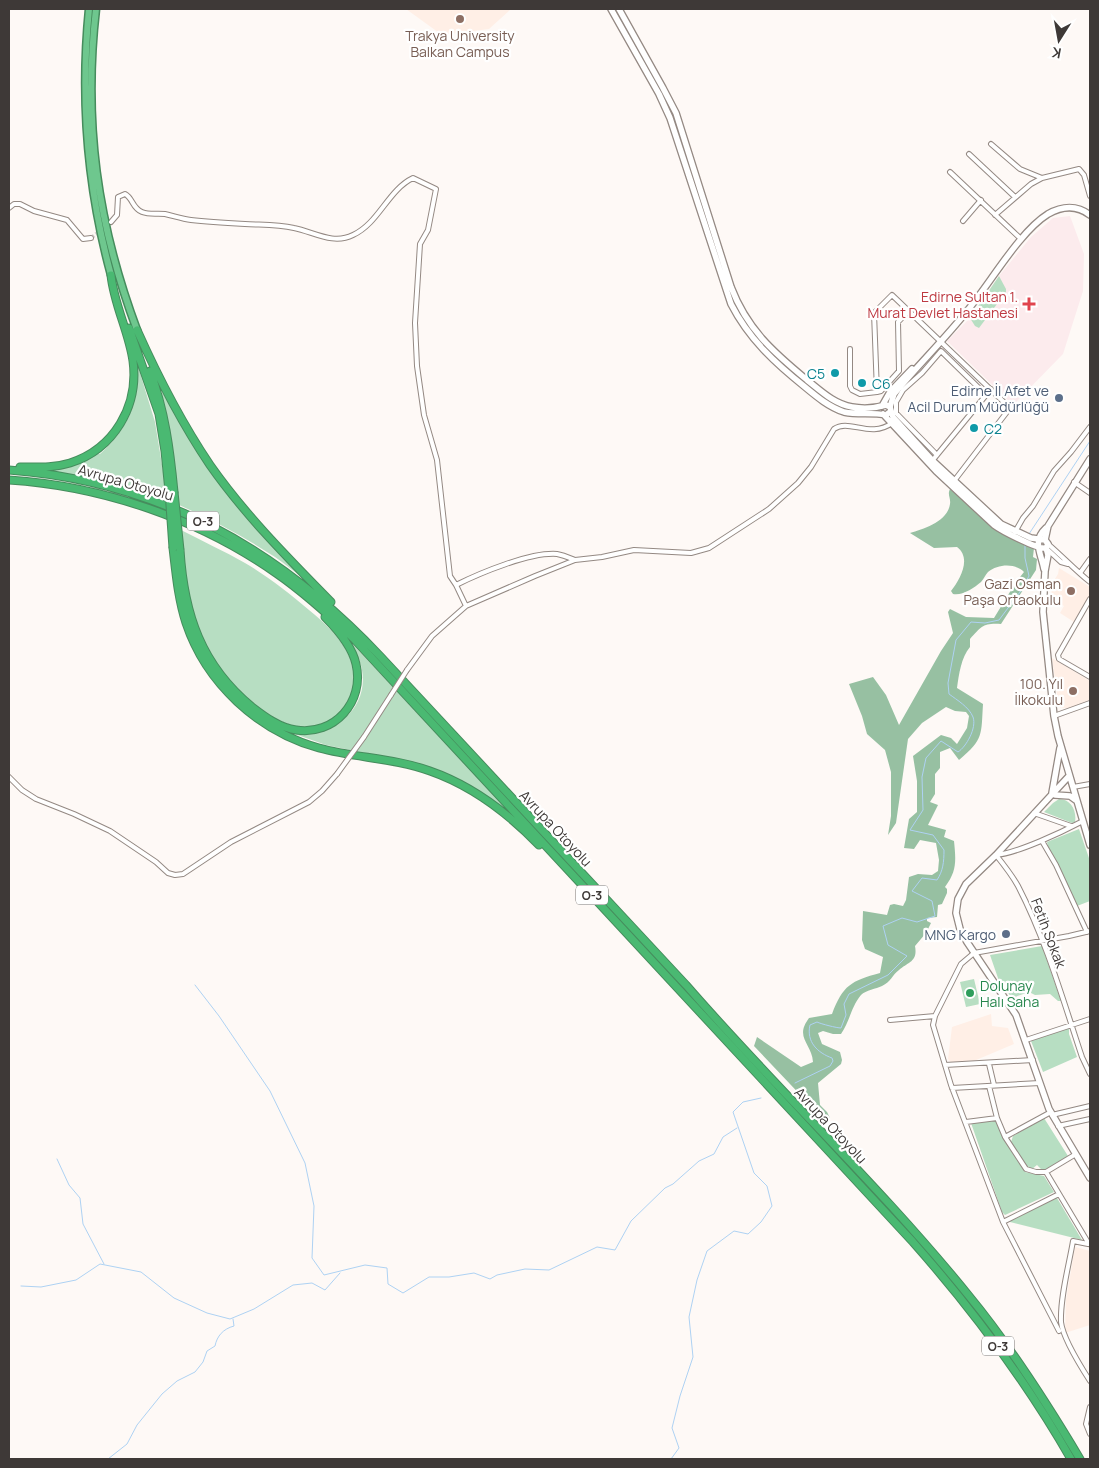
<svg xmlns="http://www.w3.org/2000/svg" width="1099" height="1468" font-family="Manrope,sans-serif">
<rect width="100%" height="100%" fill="#fef9f6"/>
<path fill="#ffefe6" d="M406 9H511L489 29 442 35Z
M1059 568 1090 587V595L1074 622 1060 613 1064 606 1051 598 1052 584 1058 574Z
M1052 658 1090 681V701L1070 709 1059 707Z
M991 1014 992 1026 1008 1028 1014 1044 962 1066 953 1065 948 1059 952 1027Z
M1075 1247 1090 1251V1325L1065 1333 1066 1300Z"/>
<path fill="#fcebed" d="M1070 216 1084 254 1083 291 1063 354 1013 405 947 341 970 318 999 276 1031 237 1053 218Z"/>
<path fill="#b7dec2" d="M999 276 1006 289V292L979 328 975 326 970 318Z
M137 363 155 422 165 483V499C125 485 86 476 45 470L97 453 100 454C128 430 140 400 137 363Z
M162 392 184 429 300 576C292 570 284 563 275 557 244 537 213 520 179 505L169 427 161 394Z
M181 530C202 541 224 551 245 563 267 576 289 593 309 610 325 623 342 639 350 658 366 697 332 738 291 725 255 714 213 668 200 634 187 600 184 566 181 530Z
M344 635 511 813 423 765 326 745 289 732C334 741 376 705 359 659L356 658Z
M1059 799C1071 799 1077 811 1075 822L1072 823 1044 812 1053 803Z
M1079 829 1090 861V901L1077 906 1048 847 1047 842Z
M1042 946 1061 1001H1058L1050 994 1035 995 1029 992 1012 998 999 981 990 955Z
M974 979 980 1004 966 1007 960 982Z
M1069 1027V1034L1077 1057 1043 1072 1031 1041Z
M1044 1118 1068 1156 1043 1171 1037 1165 1032 1169 1027 1167 1011 1142 1013 1136Z
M997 1121 1003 1138 1025 1172 1044 1176 1054 1192 1005 1215 1002 1212 971 1123V1122Z
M1057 1198 1082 1240 1010 1222V1220Z"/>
<path fill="#97c0a2" d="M950 489 1001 533 1033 546 1034 548 1033 557 1037 559 1036 570 1001 624C983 623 982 626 970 639V647C961 658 959 674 957 688L983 704C981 735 984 739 959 760L950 748 940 752V768L935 774V794L930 802 938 805 928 825 946 830 944 837 954 841C956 861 957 871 945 887L947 889V893L942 904 938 905 937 917 927 918V921L931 923 926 933 915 946C918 962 908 962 899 970 892 975 891 982 882 986 876 989 866 990 861 995 851 1007 850 1021 841 1034H833L823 1031 818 1033 822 1044 840 1052 842 1060 841 1064 818 1083 820 1105 827 1112 830 1118 827 1123 754 1046 757 1037 801 1067 813 1062C812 1043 794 1038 809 1018L832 1014C843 985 851 981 880 973L883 957 865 949 862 940 863 911 887 915 890 905 894 904 903 906 906 900 909 877 918 874 932 875 938 871 939 860 936 843 920 840 914 849 904 848 909 819 917 812V781L913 756 941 735 951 738 957 744 967 728 969 716 966 712 955 711 946 707 922 723 908 739 896 823 888 835 891 816V772L885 750 867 734 862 716 849 684 873 677 886 695 899 725 941 651 953 633 948 612 950 609 966 617 994 618 1016 582 1024 572C1015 563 998 564 988 572 985 575 984 579 981 582 974 588 962 596 953 594L951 591C960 580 972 558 957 547L934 548 910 533C924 529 948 521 950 504 951 498 947 495 950 489Z"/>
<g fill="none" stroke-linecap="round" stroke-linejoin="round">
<path stroke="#aed2f3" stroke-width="1" d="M1029 534 1090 441
M195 985 219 1016 270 1091 305 1163 314 1206 312 1258 324 1275 365 1265 387 1268 388 1284 403 1293 429 1277H449L474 1273 490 1279 497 1275 525 1269 549 1270 597 1247 615 1250 631 1221 665 1188 673 1184 699 1161 714 1154 723 1137 737 1128
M795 1083 830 1066 833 1061 832 1058C818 1053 806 1042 810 1025L817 1022C821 1024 837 1028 841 1028L846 1015 844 1004 849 994 888 975 907 956 888 945 883 926 902 918 917 922 935 916 932 901 912 891 922 878 937 880C943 871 944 862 944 850L933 835 910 830 923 810 922 777 926 758 941 741 958 752C966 747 977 728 973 717 969 707 957 700 949 694L948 683 956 640 971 622 985 623 999 620 1020 592 1029 576 1025 558V545
M57 1159 69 1185 80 1198 83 1224 104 1264
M21 1286 41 1287 76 1280 100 1264 141 1272 174 1298 207 1313 230 1319 254 1309 293 1285 312 1283 325 1290 340 1273
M108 1459 127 1444 137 1425 162 1394 177 1381 195 1372 203 1362 207 1351 215 1346C217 1336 223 1329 234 1326L233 1319
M671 1459 679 1448 672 1428 680 1396 693 1357 689 1317 697 1280 707 1251 734 1231 748 1234 761 1222 772 1206 767 1186 754 1173 733 1112 743 1102 761 1098"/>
<path stroke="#d8d3d0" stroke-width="4" stroke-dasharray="4 2" stroke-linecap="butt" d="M91 238 111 222"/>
<g stroke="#948983" stroke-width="6">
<path id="minor" d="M991 144 1020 169 1042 178
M969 154 1015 197
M950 172 1021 239
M9 208 14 204H20L34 211 67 220 83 239 91 238
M995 215 1031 184 1042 178 1079 169 1084 175 1090 196
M963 221 981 200
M111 222 117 215 118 197 125 194C133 198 132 208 142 212 150 215 157 213 165 214 174 216 182 219 191 220 209 222 227 223 245 224 261 225 277 224 294 228 314 232 333 245 353 235 379 223 388 190 413 178L436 189 428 230 420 244 415 323 417 366 424 415 437 460 450 576 456 585 466 606
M850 349V386L852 390 860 394 877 392 874 313 892 295 1010 408 954 481
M877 392 881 391 899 371 898 322 909 311
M937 455 896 413V402L903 390 922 373 941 351 986 395
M932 461 991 389
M1074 482 1090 493
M1015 532 1023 518 1033 506 1054 471 1071 452 1090 427
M1048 544C1063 557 1075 570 1090 582
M1048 550 1061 562 1068 564
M1080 573 1090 559
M456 585C480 573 530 552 557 554 563 555 570 558 575 560
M1090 599 1058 655 1059 659 1090 677
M407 670 432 636 466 606 535 576 575 560 602 557 634 550 691 553 709 548 769 509 798 483 811 467 834 429C849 418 870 439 892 423
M1054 716 1090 703
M364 737 391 695
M9 777 22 790 36 799 74 814 110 831 156 862 168 873 175 875 183 874 231 842 309 802 322 791 337 774
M1073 787 1090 784
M1034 813 1071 826
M1042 841 1056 865 1087 932
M996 855C1004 865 1012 875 1018 886 1046 940 1063 1000 1082 1057L1090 1074
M996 855C1018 853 1062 832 1083 821
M890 1020 935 1016
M1026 1040 1090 1019
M989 1064 994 1085
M945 1065 1033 1060
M989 1086 997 1118 1005 1137 1026 1169 1036 1172H1046L1089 1244
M952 1088 1040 1083
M1052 1115 1090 1106
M966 1122 997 1118
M1058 1126 1090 1119
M1005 1137 1051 1112
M1046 1172 1076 1154
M1003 1222 1059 1194
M1088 1244 1073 1241C1069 1265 1060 1297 1061 1322 1063 1339 1081 1367 1090 1381
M1059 1331 1003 1222 951 1085 933 1025 935 1016 961 964 974 953 1069 936 1090 931
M1090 1407 1086 1424 1090 1434"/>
</g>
<g stroke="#948983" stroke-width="8">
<path id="secondary" d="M611 9 659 94 670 118 731 304C749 339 775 363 805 387 817 397 829 407 844 412 858 415 872 412 886 415L890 412
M619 9 663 88 676 113 731 287C747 329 773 352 807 380 821 391 834 404 852 407 863 409 876 408 886 405L890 407
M882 406 890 392 912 369
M883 414 936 471 994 525C1002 531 1039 550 1046 548
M1045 540 1031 538 1001 524 933 461 893 417 890 407 894 394C918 365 944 340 967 311 990 284 1019 232 1048 214 1062 206 1077 205 1090 215
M1046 548 1048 555 1045 571 1043 612 1054 716 1058 736 1090 845
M1046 548 1048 544 1045 540 1048 526 1090 459
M1044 569C1041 553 1032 541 1046 528
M1069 776 996 855 966 884 958 899 956 913 960 929 967 942 1016 1015 1049 1109 1090 1178
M1052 793 1060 748
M1055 795 1070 796 1077 801"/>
</g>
<g stroke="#468c5d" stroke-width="9">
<path id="trunk" d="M89 9C80 100 87 187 111 275
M96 9C83 122 97 223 137 330"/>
</g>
<g stroke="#468c5d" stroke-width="9">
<path id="motorway" d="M129 328 159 414 165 451 169 491
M137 330C158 377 181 422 210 465 245 515 289 559 331 602
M150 371C165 411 170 450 174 492
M20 467C37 467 54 468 70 463 114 449 139 406 133 361 129 332 114 305 111 275
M9 470C158 481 278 548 380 656L686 985C778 1091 881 1187 969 1296 1011 1347 1046 1402 1080 1459
M9 480C103 486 199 519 276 573 305 593 330 616 355 640L913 1242C974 1311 1025 1379 1071 1459
M173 548C176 573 178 598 186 623 206 683 258 731 319 748 356 758 394 758 430 771 473 786 508 813 539 845
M180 550C184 614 201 665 252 707 265 717 280 728 296 730 334 736 365 702 356 664 352 646 338 630 325 617"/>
</g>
<use href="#minor" stroke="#fff" stroke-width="4"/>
<use href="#secondary" stroke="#fff" stroke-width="5.5"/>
<use href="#trunk" stroke="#6ec78e" stroke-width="6"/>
<use href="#motorway" stroke="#4ab972" stroke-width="7"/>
<g stroke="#948983" stroke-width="6" stroke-linecap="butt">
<path id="minor-bridge" d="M391 695 407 670
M337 774 364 737"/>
</g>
<g stroke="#468c5d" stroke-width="9" stroke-linecap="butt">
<path id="motorway-bridge" d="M169 491 173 548
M174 492 180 550"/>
</g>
<use href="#minor-bridge" stroke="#fff" stroke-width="4"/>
<use href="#motorway-bridge" stroke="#4ab972" stroke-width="7"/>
</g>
<g fill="#8d6e63" stroke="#fff" stroke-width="2">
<circle cx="460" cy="19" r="5"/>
<circle cx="1071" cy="591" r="5"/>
<circle cx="1073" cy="691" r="5"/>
</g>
<path fill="#e0444e" stroke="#fff" stroke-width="2" d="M1026.5 296.5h5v5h5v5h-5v5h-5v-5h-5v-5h5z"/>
<g fill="#0f9aa8" stroke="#fff" stroke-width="2">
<circle cx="835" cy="373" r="5"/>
<circle cx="862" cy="383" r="5"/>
<circle cx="974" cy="428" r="5"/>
</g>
<g fill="#5c6f8a" stroke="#fff" stroke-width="2">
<circle cx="1059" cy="398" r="5"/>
<circle cx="1006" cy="934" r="5"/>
</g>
<circle fill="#2e9e5b" stroke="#fff" stroke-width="2" cx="970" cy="993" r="5"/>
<g text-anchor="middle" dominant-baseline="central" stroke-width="4.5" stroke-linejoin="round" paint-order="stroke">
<g fill="#fff" stroke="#787473" stroke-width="1">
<rect x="187" y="511.5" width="32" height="19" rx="4"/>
<rect x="576" y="885.5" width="32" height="19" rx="4"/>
<rect x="982" y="1336.5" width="32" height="19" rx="4"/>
</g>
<g font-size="12" font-weight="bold" fill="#3e3937">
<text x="203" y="521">O-3</text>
<text x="592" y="895">O-3</text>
<text x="998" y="1346">O-3</text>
</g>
<g font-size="14" fill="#785e54" stroke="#fff" text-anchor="end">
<text x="460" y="35" text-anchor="middle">Trakya University<tspan x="460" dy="16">Balkan Campus</tspan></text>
<text x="1061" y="583">Gazi Osman<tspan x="1061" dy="16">Paşa Ortaokulu</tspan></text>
<text x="1063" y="683">100. Yıl<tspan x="1063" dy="16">İlkokulu</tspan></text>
</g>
<g font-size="14" fill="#be3a42" stroke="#fff" text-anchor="end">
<text x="1018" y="296">Edirne Sultan 1.<tspan x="1018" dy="16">Murat Devlet Hastanesi</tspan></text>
</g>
<g font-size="14" fill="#0d838f" stroke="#fff" text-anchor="start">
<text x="825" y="373" text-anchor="end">C5</text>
<text x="872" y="383">C6</text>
<text x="984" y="428">C2</text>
</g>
<g font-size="14" fill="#4e5e75" stroke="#fff" text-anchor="end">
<text x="1049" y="390">Edirne İl Afet ve<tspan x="1049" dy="16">Acil Durum Müdürlüğü</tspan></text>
<text x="996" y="934">MNG Kargo</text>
</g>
<g font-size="14" fill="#3e3937" stroke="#fff">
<text transform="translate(126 482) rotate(16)">Avrupa Otoyolu</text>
<text transform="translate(556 828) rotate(47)">Avrupa Otoyolu</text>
<text transform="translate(1049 933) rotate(69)">Fetih Sokak</text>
<text transform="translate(831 1125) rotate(47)">Avrupa Otoyolu</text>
</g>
<g font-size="14" fill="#27864d" stroke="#fff" text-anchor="start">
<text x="980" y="985">Dolunay<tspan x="980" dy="16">Halı Saha</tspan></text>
</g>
</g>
<rect width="1099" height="1468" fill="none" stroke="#3e3937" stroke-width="20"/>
<g transform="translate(1059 40) rotate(191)" stroke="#ffffff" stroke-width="4" paint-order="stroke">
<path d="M0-4L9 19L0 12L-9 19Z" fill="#3e3937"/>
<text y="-8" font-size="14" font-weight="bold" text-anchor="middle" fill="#3e3937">K</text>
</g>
</svg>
